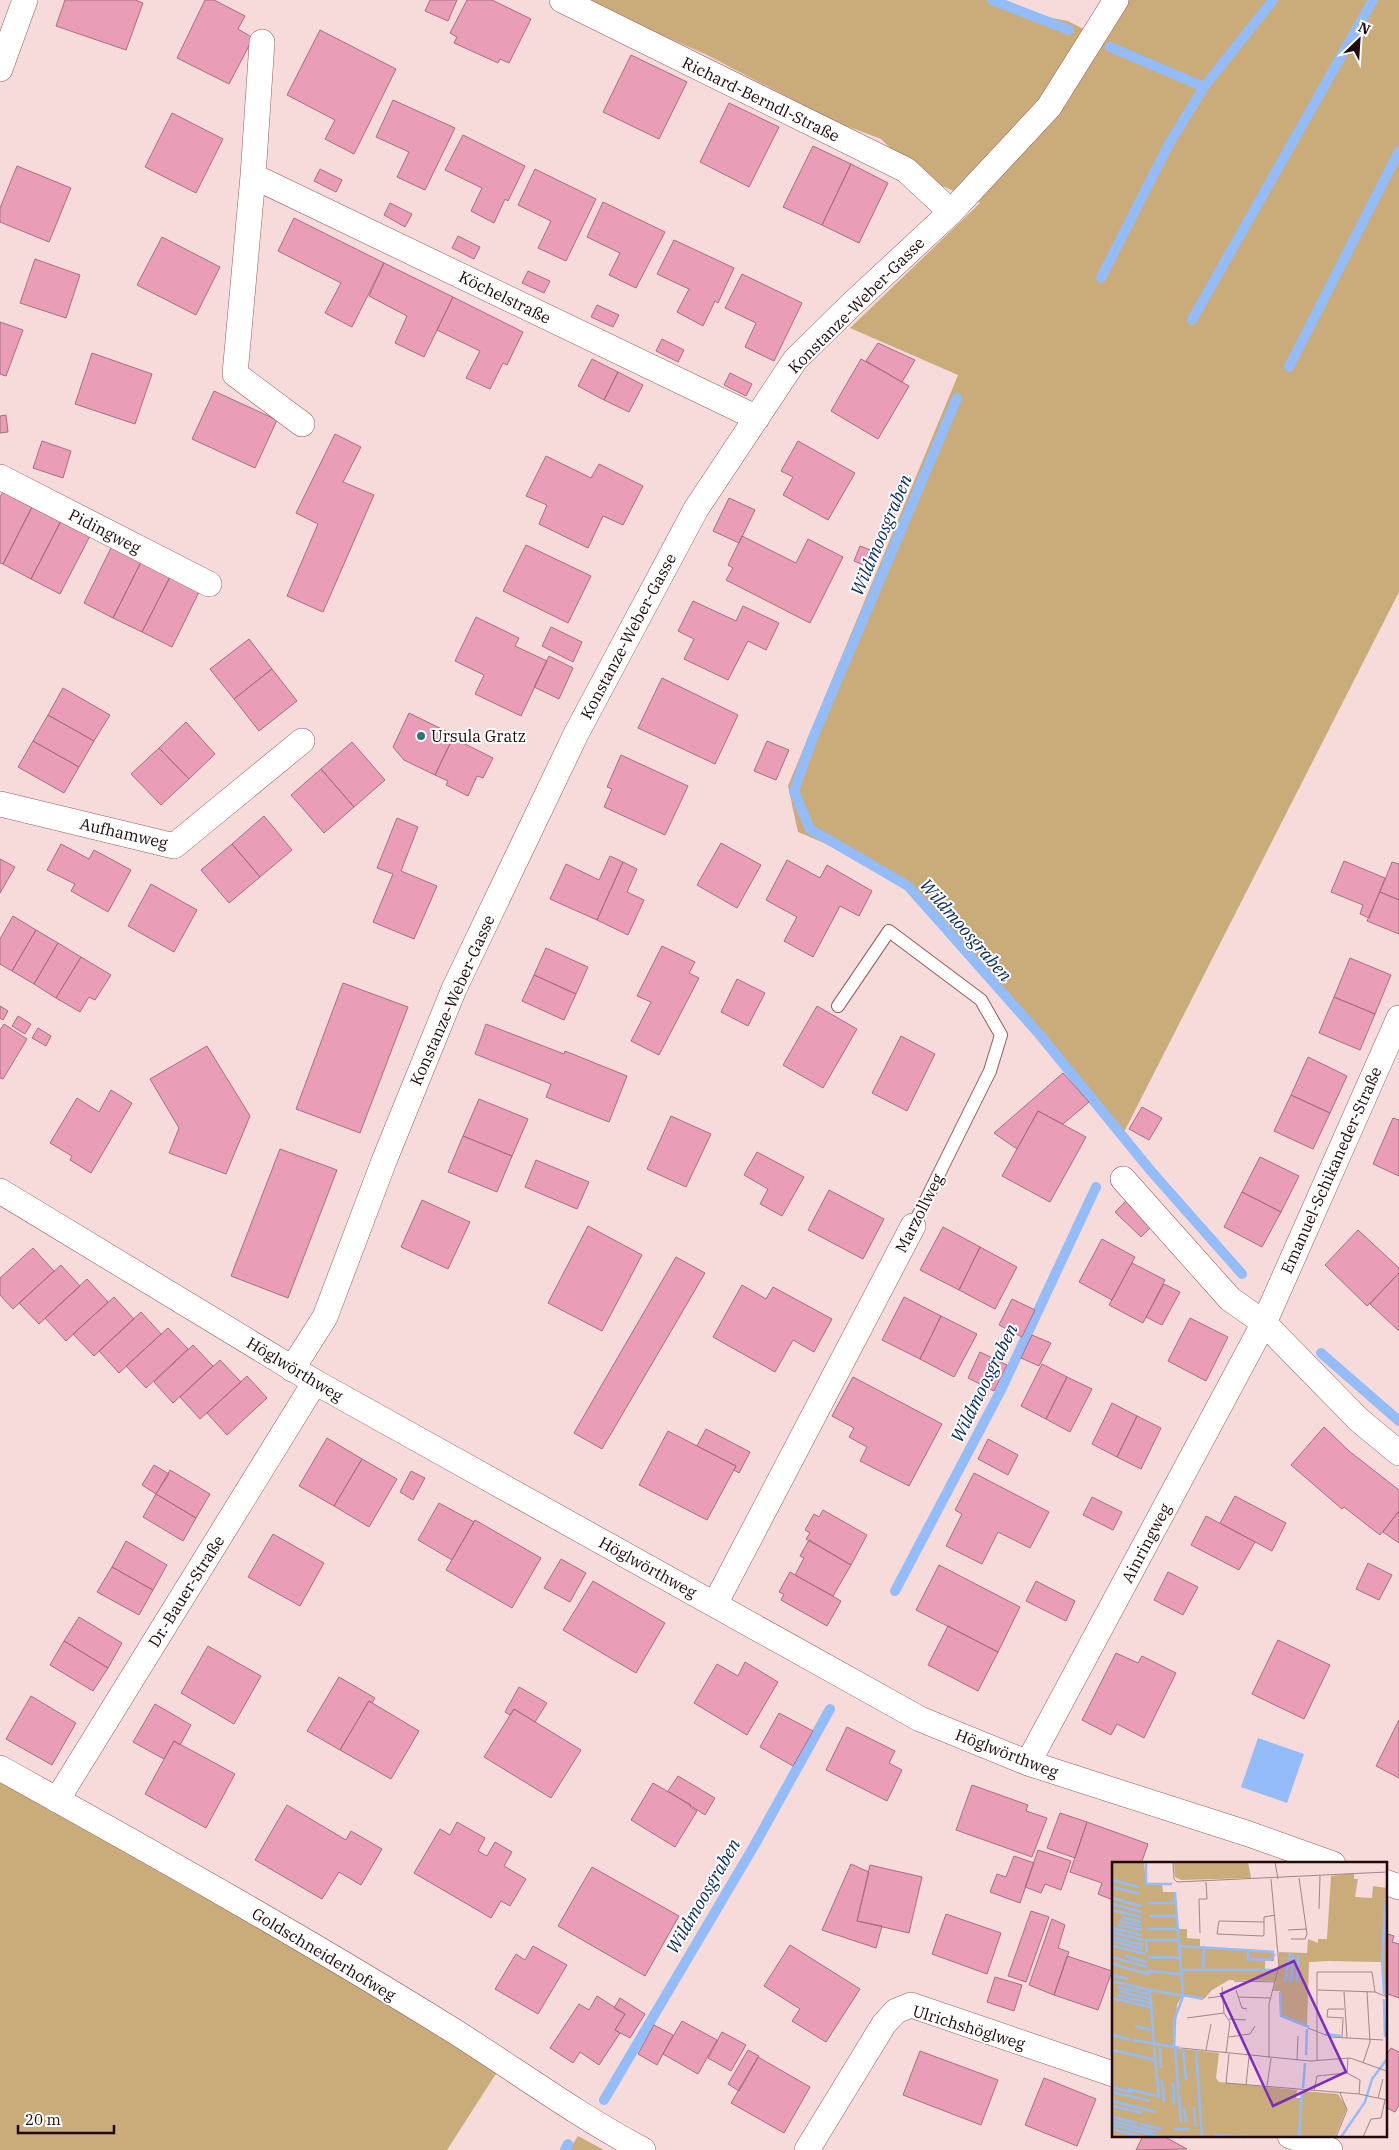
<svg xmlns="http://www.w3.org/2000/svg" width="1399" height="2150" font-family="'IBM Plex Serif',serif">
<rect width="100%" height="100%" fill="#f7dada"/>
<path fill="#caac7b" d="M590 0H1000L1047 17 1068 21 1101 38 1127 0H1399V592L1122 1136 891 871 798 832 788 786 958 375 850 328 980 203 925 178 913 170 881 139 836 122 705 54 668 38Z
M0 1778 136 1854 499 2069 447 2150H0Z
M578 2136 604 2150H569Z"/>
<path fill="#94bcf8" d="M1258 1738 1304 1754 1287 1803 1241 1787Z"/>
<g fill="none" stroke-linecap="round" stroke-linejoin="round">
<path stroke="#94bcf8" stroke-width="10" d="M992 0 1069 30
M1110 47 1204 87
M1101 278 1169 144 1204 87 1273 0
M1192 320 1373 0
M1289 367 1399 151
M957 398 812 740 794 791 810 829 908 886 1039 1034 1151 1171 1242 1274
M1321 1353 1399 1421
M895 1591 1002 1388 1096 1187
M604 2100 754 1846 830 1709
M565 2150 568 2144"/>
</g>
<path fill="#e99db6" stroke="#aa6e82" d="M65 0H135L143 3 126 50 56 26Z
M205 0H214L245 16 238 29 253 38 229 84 177 58Z
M430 0H457L448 21 425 11Z
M467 0H492L531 19 509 63 500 59 498 63 454 43 457 37 450 33Z
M320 30 396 69 354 154 325 139 335 120 287 95Z
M631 55 687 82 659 139 603 112Z
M393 100 455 128 425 190 397 177 409 152 376 137Z
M729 103 779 127 749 187 700 162Z
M172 113 223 139 196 193 145 167Z
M463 135 525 166 508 201 505 199 494 223 471 211 482 188 445 170Z
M813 146 851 164 822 225 783 207Z
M851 164 888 183 859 243 822 225Z
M17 166 71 188 49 242 0 222V208Z
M320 169 342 180 336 192 314 181Z
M535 169 596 199 566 261 538 248 551 221 518 205Z
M603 202 665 232 636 288 609 275 620 253 587 237Z
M390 203 412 214 405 227 384 215Z
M294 218 384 263 352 327 325 313 341 283 278 251Z
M458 236 480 247 474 259 452 248Z
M162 237 220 267 196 315 137 285Z
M674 240 734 268 718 303 715 301 703 326 677 312 689 289 657 274Z
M35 259 80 275 66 318 20 303Z
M384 263 453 297 424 357 395 343 407 316 369 296Z
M528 271 550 281 544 293 522 283Z
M742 274 802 303 774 361 745 347 756 323 725 308Z
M453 297 523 332 507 365 503 363 490 389 466 378 480 351 437 330Z
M597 305 619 315 613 327 591 317Z
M0 322 23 330 6 376 0 374Z
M662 339 684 350 678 362 656 351Z
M878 343 915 360 902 382 866 361Z
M92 353 152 374 135 424 75 404Z
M592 359 618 372 604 400 578 386Z
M861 359 909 386 878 439 831 411Z
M618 372 643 385 629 412 604 400Z
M730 373 752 384 746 396 724 385Z
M214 391 277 420 255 468 192 439Z
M6 415 8 432 0 433V416Z
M335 434 361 447 343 482 374 495 323 612 287 596 318 524 296 513Z
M42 441 71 451 63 478 33 468Z
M798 441 855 473 828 520 783 495 793 477 781 471Z
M546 456 591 478 599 464 643 486 623 525 603 516 588 548 539 524 547 505 526 496Z
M4 490 33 505 3 564 0 563V497Z
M729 498 755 510 739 543 713 531Z
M33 505 62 519 31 579 3 564Z
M62 519 91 534 60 594 31 579Z
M742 536 796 563 808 539 843 557 810 623 726 580 733 568 728 565Z
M526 545 591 576 568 623 503 591Z
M112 546 142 560 113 618 84 603Z
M860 546 876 552 869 567 854 561Z
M142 560 171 575 142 632 113 618Z
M171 575 200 590 172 647 142 632Z
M693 601 736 621 743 606 779 623 766 650 748 641 728 680 684 659 694 639 678 631Z
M476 617 519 638 515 646 547 661 521 716 475 694 484 675 455 661Z
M551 627 582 642 573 662 542 646Z
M249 639 272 669 234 699 210 669Z
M549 656 573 668 559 699 534 687Z
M272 669 297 701 259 731 234 699Z
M662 678 738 715 715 764 638 728Z
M63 688 110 715 94 741 48 715Z
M409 713 454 735 435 775 404 760 393 747Z
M48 715 94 741 79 767 33 741Z
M186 722 215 754 189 779 159 748Z
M453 738 493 758 483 778 477 776 468 796 446 785 448 781 435 775Z
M33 741 79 767 64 793 18 767Z
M767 741 789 750 776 780 754 771Z
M352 742 385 780 354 807 321 769Z
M159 748 189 779 161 805 131 774Z
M621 755 688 786 665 835 604 807 612 789 607 787Z
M321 769 354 807 324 833 291 795Z
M264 816 292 850 260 877 232 844Z
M397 818 418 827 401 871 437 886 414 939 373 922 393 874 377 868Z
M721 843 761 865 737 908 697 885Z
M61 844 89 859 94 850 131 870 108 912 71 891 75 884 47 870Z
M232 844 260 877 229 903 201 870Z
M610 856 623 862 597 920 550 899 566 864 599 880Z
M0 859 15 867 0 893Z
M787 860 820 878 827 865 872 891 859 916 840 906 813 957 784 941 797 917 766 900Z
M1344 861 1385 878 1369 918 1360 914 1363 905 1331 892Z
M623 862 637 869 627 892 644 900 628 935 597 920Z
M1392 862 1399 864V900L1380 892Z
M151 884 197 910 174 952 128 926Z
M1380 892 1399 900V934L1367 921Z
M13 916 36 930 12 971 0 964V939Z
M36 930 58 943 34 984 12 971Z
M58 943 81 957 56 998 34 984Z
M662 946 695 962 689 973 699 978 659 1055 631 1041 651 1002 637 996Z
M546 948 588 967 576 994 534 975Z
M81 957 111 975 95 1000 89 997 80 1012 56 998Z
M1350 958 1391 975 1375 1014 1334 997Z
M534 975 576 994 564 1020 522 1001Z
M737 979 765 993 748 1026 721 1012Z
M343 983 408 1007 360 1133 296 1109Z
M1334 997 1375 1014 1360 1050 1319 1033Z
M0 1006 8 1011 3 1020 0 1018Z
M817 1006 857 1029 823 1088 783 1065Z
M18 1016 31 1024 25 1034 12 1026Z
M4 1024 27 1039 3 1079 0 1078V1030Z
M486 1024 564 1054 565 1051 627 1076 609 1122 546 1097 551 1084 475 1054Z
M38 1028 51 1036 46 1046 32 1038Z
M901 1036 935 1054 907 1111 872 1093Z
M207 1046 250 1116 226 1174 169 1153 179 1128 150 1079Z
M1308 1057 1347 1076 1330 1113 1291 1095Z
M1063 1073 1089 1102 1063 1124 1038 1111 1017 1149 994 1133Z
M111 1090 132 1103 91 1173 70 1160 72 1156 50 1143 77 1098 99 1112Z
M1291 1095 1330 1113 1313 1149 1274 1131Z
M479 1099 528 1119 512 1156 463 1136Z
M1142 1107 1162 1118 1149 1140 1129 1129Z
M1038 1111 1086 1137 1050 1202 1002 1176Z
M671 1116 711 1134 686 1187 647 1169Z
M1393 1118 1399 1120V1176L1373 1164Z
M463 1136 512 1156 497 1192 448 1172Z
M280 1149 337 1170 288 1298 231 1276Z
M757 1152 804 1177 782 1216 760 1204 768 1189 744 1175Z
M1260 1157 1299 1176 1281 1212 1242 1192Z
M536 1160 589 1182 577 1209 525 1187Z
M829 1190 884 1219 863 1259 808 1230Z
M1242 1192 1281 1212 1262 1247 1224 1227Z
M422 1200 470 1222 448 1269 401 1247Z
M1127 1200 1152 1226 1141 1237 1115 1212Z
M588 1226 642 1255 602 1331 548 1303Z
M943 1227 980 1247 959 1290 920 1270Z
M1358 1230 1399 1268V1273L1367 1306 1325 1265Z
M1102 1239 1135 1257 1112 1300 1079 1282Z
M980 1247 1017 1267 995 1309 959 1290Z
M33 1248 54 1271 13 1309 0 1295V1278Z
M676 1257 705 1273 602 1449 574 1433Z
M1132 1263 1165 1280 1143 1323 1109 1305Z
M61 1265 80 1286 39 1324 19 1303Z
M1399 1273V1331L1370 1304Z
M87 1279 108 1302 66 1341 45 1318Z
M1164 1284 1180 1292 1162 1325 1146 1317Z
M742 1285 766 1299 773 1287 832 1319 814 1352 793 1340 775 1372 713 1337Z
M114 1297 134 1319 94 1356 73 1334Z
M904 1297 941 1316 920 1359 882 1340Z
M1012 1299 1035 1310 1022 1337 999 1325Z
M141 1312 161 1334 119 1373 99 1351Z
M941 1316 977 1334 954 1377 920 1359Z
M1190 1318 1228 1337 1206 1381 1168 1361Z
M168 1328 188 1349 146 1388 126 1366Z
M1032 1335 1051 1343 1039 1366 1021 1358Z
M193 1345 213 1366 173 1403 154 1382Z
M980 1352 1007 1365 994 1391 968 1378Z
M220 1360 241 1382 200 1419 180 1397Z
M1042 1364 1067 1377 1046 1419 1021 1406Z
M247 1376 267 1398 227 1435 207 1413Z
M853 1377 942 1424 909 1486 860 1461 867 1447 849 1437 854 1428 832 1416Z
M1067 1377 1092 1389 1070 1432 1046 1419Z
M1112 1403 1137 1416 1117 1457 1092 1444Z
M1137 1416 1161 1428 1141 1469 1117 1457Z
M1324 1427 1349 1451 1399 1490V1511L1380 1535 1344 1507 1342 1509 1291 1465Z
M706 1429 750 1452 739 1473 734 1470 736 1466 697 1446Z
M668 1431 736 1466 707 1520 639 1485Z
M327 1438 362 1459 334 1506 299 1486Z
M988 1439 1018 1455 1008 1475 978 1459Z
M362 1459 397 1479 369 1527 334 1506Z
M154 1465 169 1474 156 1494 142 1485Z
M170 1470 210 1494 196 1518 156 1494Z
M411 1471 425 1478 413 1500 400 1492Z
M974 1473 1049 1512 1030 1548 998 1532 982 1564 946 1546 962 1514 955 1510Z
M156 1494 196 1518 183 1541 143 1517Z
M1235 1496 1286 1523 1272 1551 1220 1523Z
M1092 1497 1122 1512 1113 1530 1083 1515Z
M439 1503 474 1522 452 1560 418 1540Z
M823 1510 867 1535 851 1565 806 1539 810 1533 805 1530 814 1514 819 1517Z
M1399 1511V1543L1383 1532Z
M1206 1516 1255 1542 1239 1570 1191 1545Z
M475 1520 541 1558 512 1608 446 1570Z
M273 1534 324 1563 300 1606 248 1577Z
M809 1540 851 1565 833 1596 795 1575 804 1558 800 1556Z
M126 1541 167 1565 153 1590 112 1567Z
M561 1559 586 1573 570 1602 544 1588Z
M1368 1563 1392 1575 1379 1600 1356 1589Z
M939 1565 1020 1607 998 1652 916 1610Z
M112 1567 153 1590 139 1615 97 1592Z
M790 1572 841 1601 827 1626 781 1600 784 1594 779 1592Z
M1168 1572 1198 1587 1183 1615 1154 1600Z
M593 1581 665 1623 636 1673 563 1630Z
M1036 1581 1075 1601 1066 1621 1026 1601Z
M79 1617 122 1643 108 1668 64 1641Z
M948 1626 998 1652 978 1691 928 1665Z
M1278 1640 1330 1665 1304 1719 1252 1694Z
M64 1641 108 1668 93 1691 50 1665Z
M208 1646 261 1676 234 1724 181 1693Z
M1116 1653 1138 1663 1142 1656 1176 1673 1144 1738 1117 1724 1111 1735 1082 1720Z
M745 1662 778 1682 747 1735 694 1703 717 1664 738 1676Z
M339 1677 375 1698 372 1703 369 1701 340 1750 307 1731Z
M519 1687 547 1703 535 1722 514 1709 510 1715 505 1712Z
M31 1696 76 1723 52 1765 6 1739Z
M369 1701 419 1731 391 1779 340 1750Z
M155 1704 191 1725 180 1745 174 1741 164 1759 133 1742Z
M514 1709 581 1750 551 1798 484 1757Z
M779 1713 813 1731 793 1766 760 1747Z
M1399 1720V1778L1376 1766Z
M847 1727 895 1751 889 1763 902 1770 887 1801 826 1770Z
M174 1741 235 1774 206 1828 145 1794Z
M678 1776 715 1798 705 1815 668 1791Z
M653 1783 691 1805 690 1807 697 1811 675 1847 631 1820Z
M972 1785 1028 1805 1026 1811 1047 1818 1032 1857 956 1830Z
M287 1805 346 1840 351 1831 382 1849 361 1885 339 1872 322 1899 255 1860Z
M1060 1813 1087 1822 1075 1858 1047 1848Z
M457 1822 485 1838 478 1851 487 1856 495 1842 512 1852 504 1866 526 1879 510 1906 501 1901 491 1918 414 1873 440 1829 450 1835Z
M1087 1822 1148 1844 1141 1864H1113V1900L1098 1894 1102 1883 1070 1872Z
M1038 1850 1071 1861 1061 1890 1045 1884 1041 1893 1025 1887Z
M1014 1856 1034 1863 1020 1903 990 1892 997 1874 1006 1877Z
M851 1864 869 1872 857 1921 882 1926 876 1948 822 1930Z
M870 1865 922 1877 909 1933 857 1921Z
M592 1867 679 1916 645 1976 558 1926Z
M1031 1911 1049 1917 1026 1982 1008 1976Z
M946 1914 1001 1933 987 1974 932 1954Z
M1052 1919 1065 1925 1058 1948 1069 1952 1054 1995 1029 1985Z
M1385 1933 1394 1936 1392 1942 1399 1944V1998L1385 1993Z
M790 1945 860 1989 826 2042 792 2021 800 2009 764 1986Z
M533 1946 567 1965 538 2014 495 1989 516 1954 525 1960Z
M1067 1956 1112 1971 1098 2010 1054 1995Z
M995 1977 1022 1985 1014 2011 987 2002Z
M597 1996 625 2014 615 2030 620 2033 599 2065 580 2052 573 2063 550 2048 579 2004 589 2010Z
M620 1998 645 2014 630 2038 615 2030 625 2014 614 2008Z
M682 2021 717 2040 698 2074 663 2054Z
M654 2025 673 2035 657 2065 638 2054Z
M722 2032 746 2045 731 2071 708 2058Z
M1391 2048 1399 2052V2105L1395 2112 1385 2107V2056Z
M748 2050 759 2056 739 2091 728 2084Z
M920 2051 998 2080 981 2125 903 2095Z
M758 2057 810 2087 784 2133 731 2103Z
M1044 2078 1096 2099 1077 2146 1025 2125Z
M1143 2136H1163L1187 2149 1136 2150Z"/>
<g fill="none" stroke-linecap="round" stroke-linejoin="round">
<g stroke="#985b5c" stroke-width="14">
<path id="lane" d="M838 1006 889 931 981 1000 1001 1035 990 1071 913 1226"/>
</g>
<g stroke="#985b5c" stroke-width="26">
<path id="street" d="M562 0 906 170 951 212
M262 42 253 176 235 374 302 424
M0 69 25 0
M253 176 757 418
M0 477 209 584
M0 804 174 846 302 741
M1123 1179 1230 1299 1264 1323 1359 1420 1399 1453
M0 1191 315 1382 920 1719 1028 1763 1249 1834 1333 1864
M292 1369 325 1317 384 1161 454 989 576 734 696 509 795 360 851 305 951 212 1049 107 1116 0
M715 1604 913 1226
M1028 1763 1264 1323 1399 1018
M0 1768C153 1853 306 1939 454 2031 517 2071 577 2115 643 2150
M57 1800 315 1382
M1385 1882 1399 1887
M1290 2136 1330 2150
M807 2150 884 2024 896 2011 911 2005 1113 2074"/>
</g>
<use href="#lane" stroke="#fff" stroke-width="12"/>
<use href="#street" stroke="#fff" stroke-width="25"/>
</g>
<circle fill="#2c7678" stroke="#fff" stroke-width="2" cx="421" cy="736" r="5"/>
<g text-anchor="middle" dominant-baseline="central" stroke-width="4" stroke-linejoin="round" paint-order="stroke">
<g font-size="16" fill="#20090a" stroke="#fff">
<text transform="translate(761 99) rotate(26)">Richard-Berndl-Straße</text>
<text transform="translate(505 297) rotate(26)">Köchelstraße</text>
<text transform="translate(856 305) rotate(-45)">Konstanze-Weber-Gasse</text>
<text transform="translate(105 531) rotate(27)">Pidingweg</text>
<text transform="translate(628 636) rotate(-62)">Konstanze-Weber-Gasse</text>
<text transform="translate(124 833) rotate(13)">Aufhamweg</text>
<text transform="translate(452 1000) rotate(-66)">Konstanze-Weber-Gasse</text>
<text transform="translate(1331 1170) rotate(-66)">Emanuel-Schikaneder-Straße</text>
<text transform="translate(919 1213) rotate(-63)">Marzollweg</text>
<text transform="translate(295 1369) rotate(31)">Höglwörthweg</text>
<text transform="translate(1146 1543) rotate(-62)">Ainringweg</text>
<text transform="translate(648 1567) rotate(29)">Höglwörthweg</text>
<text transform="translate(186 1591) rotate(-58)">Dr.-Bauer-Straße</text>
<text transform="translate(1007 1753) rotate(21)">Höglwörthweg</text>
<text transform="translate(324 1954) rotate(31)">Goldschneiderhofweg</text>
<text transform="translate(969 2027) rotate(17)">Ulrichshöglweg</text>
</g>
<g font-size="16" fill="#20090a" stroke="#fff" text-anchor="start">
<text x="431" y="736">Ursula Gratz</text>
</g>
<g font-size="18" font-style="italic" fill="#092d61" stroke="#fff">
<text transform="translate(881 535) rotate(-67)">Wildmoosgraben</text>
<text transform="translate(966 930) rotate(49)">Wildmoosgraben</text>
<text transform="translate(984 1383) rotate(-64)">Wildmoosgraben</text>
<text transform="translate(703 1896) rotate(-60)">Wildmoosgraben</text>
</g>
</g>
<g transform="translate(1112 1862)">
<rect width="275" height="275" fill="#f7dada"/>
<path d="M0 0H32L34 22H50L51 30H62L66 67H75V76L88 77V85L162 90V99H153V108H167V90L195 91 196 77 206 81V77H215L219 14 242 11V17H246L243 35 260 36 261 24 275 26V134L272 133 270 100 217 99 197 100 195 164 169 154 168 129H161L164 119 117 118 100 128 92 137 70 134 65 143 63 186 107 191 104 216 107 220 185 228 184 236H189L191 229 226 232 235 246 223 275H0ZM62 0H136L139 16 69 18 63 15Z" fill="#caac7b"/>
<path fill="none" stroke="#94bcf8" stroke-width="2.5" d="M34 0V22H60M0 18 27 25M0 25 28 32M63 30 71 134 62 159V185L68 186M0 36 29 44M36 41H62M0 42 30 50M0 48 29 55M37 54H64M10 55 29 60M7 59 30 64M6 63 30 68M0 66 30 73M36 67H65M0 70 31 78M0 75 31 83M0 79 31 87M0 84 34 92M68 84 162 90M35 90 34 78H65M136 90V97L158 98 163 92M14 94 35 100M0 95 35 105M36 95 68 96M0 102 36 112V109L68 112M91 106 92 87M69 108H164M0 113 16 117M0 119 38 128M173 120 178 91M179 120 181 93M185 120 186 93M6 125 37 132M38 128 42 184M39 128 71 134M7 129 38 137M168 130 169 154 197 165M272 132 270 96 275 23M5 133 38 141M71 133 91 137M0 136 38 145M272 137 273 175M23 164 39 168M213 172 229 174M1 173 18 178M20 178 62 185M42 185 47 236M48 186 49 206M63 186 69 260M71 187 74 218M0 188 43 198M84 188 90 275M194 193 195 167M50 218 52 240M61 220 62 242M0 225 19 230M191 226 193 201M16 227 45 234M0 230 38 239M0 239 44 250M0 244 30 251M72 245 74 260M82 245 83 265M0 255 25 261M0 259 44 270M28 262 49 267M0 263 50 275M0 267 31 275M61 267H77M103 273 133 275M187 275 190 230M229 275 253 240 260 217 275 197"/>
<path fill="none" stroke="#a18687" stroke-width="1" d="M61 0 62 17 65 20 275 10M163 0 166 17M207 47 208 14M152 60 107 59 105 72 151 74 152 73V55L163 53M176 68 195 67M88 71 87 37H95L94 20M179 77H193L195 72 187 16M122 119 163 120M110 125 112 151 118 160 114 191M124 128 130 146 135 147M206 128 263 130 275 135M232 130 235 176M126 135 158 136M96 136 111 134M232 147H216L215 155 232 156M75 156 112 151M117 157 134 158M196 166 219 175 271 178M117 175 138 172 143 164M230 175 231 157M69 186 198 199 238 196 275 209M94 188 99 162M117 192 114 221 247 232 275 238M157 196V142L167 104 159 17M185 198 186 174M205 199V110H260L263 130M251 201 258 180 255 130M235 211 236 196M134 223 137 195M155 224 159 196M202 229 205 214 235 211 248 218 247 232M266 236 271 217M224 275 235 248 228 231M251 275 259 257 269 256 273 238"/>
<path fill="#7b2cbf" fill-opacity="0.15" stroke="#7b2cbf" stroke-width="2.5" d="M182 99 234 210 161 244 109 132Z"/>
<rect width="275" height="275" fill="none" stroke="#20090a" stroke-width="2.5"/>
</g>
<g transform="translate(1359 40) rotate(25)" stroke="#ffffff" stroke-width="4" paint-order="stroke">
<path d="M0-4L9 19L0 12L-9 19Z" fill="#20090a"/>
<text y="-8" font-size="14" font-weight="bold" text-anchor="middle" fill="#20090a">N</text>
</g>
<path d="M18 2125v8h96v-8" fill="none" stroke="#20090a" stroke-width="2.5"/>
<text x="25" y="2125" font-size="15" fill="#20090a" stroke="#ffffff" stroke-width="4" paint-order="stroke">20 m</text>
</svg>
